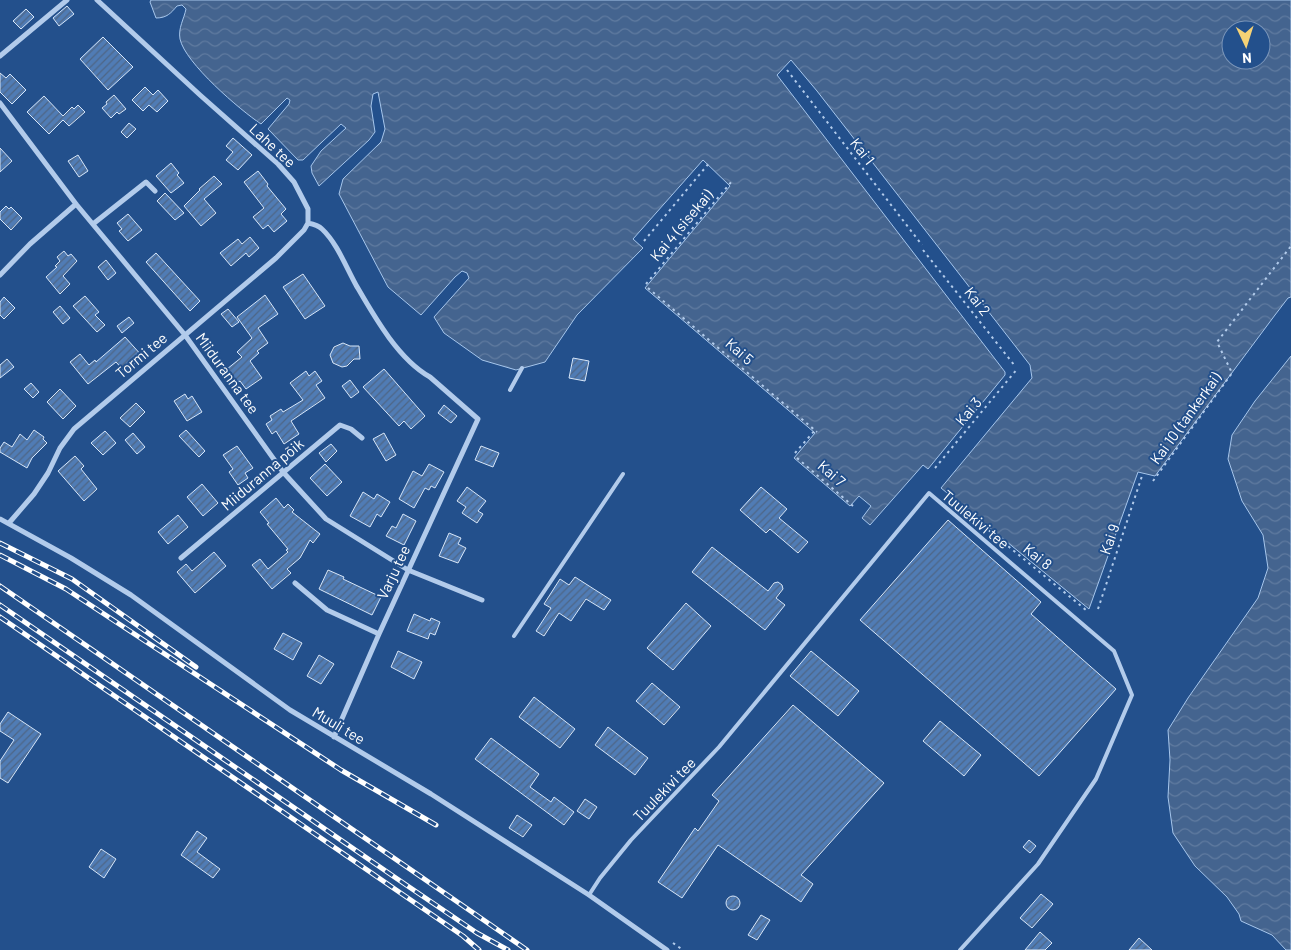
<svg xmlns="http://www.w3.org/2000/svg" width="1291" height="950" font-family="Barlow,sans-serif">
<defs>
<pattern id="water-waves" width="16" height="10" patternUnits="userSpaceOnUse" patternTransform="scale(1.25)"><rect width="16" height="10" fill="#44648f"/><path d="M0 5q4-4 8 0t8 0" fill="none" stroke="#607ba0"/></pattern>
<pattern id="building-hatch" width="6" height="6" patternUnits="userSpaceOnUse" patternTransform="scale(1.25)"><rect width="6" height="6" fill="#507cb5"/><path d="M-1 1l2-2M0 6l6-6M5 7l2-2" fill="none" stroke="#4e6686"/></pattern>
</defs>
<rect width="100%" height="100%" fill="#23508c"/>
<path fill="url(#water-waves)" stroke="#a6c6ec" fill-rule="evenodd" d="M151 0H1291V297L1288 298 1275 315 1155 476 1138 472 1089 609 941 488 1032 378 1030 365 817 91 791 60 777 75 1005 372V375L928 469 923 465 870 525 862 518 871 506 859 496 850 506 794 458 815 433 645 288 730 186 703 160 633 239 643 248 577 315 545 362 516 370 482 360 444 333 434 317 469 278 467 273 462 271 455 277 421 315 388 287 339 194 343 179 381 142 385 129 378 92 373 94 371 106 375 132 369 140 319 186 312 173 311 166 321 151 346 128 341 124 303 160H298L268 129 289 104 290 100 287 98 261 124C240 110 185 63 180 39 178 28 184 19 186 9L182 5 177 6C171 13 167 18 156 18L150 2ZM1231 30H1261V60H1231Z
M1291 356V950H1286L1272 935 1241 921 1239 914 1227 897 1195 866 1173 833 1168 797 1170 760 1168 730 1188 698 1258 598 1268 568 1263 535 1242 501 1228 459 1232 435 1255 401Z"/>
<path fill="url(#building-hatch)" stroke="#d7e6f8" d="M67 6 74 14 59 26 53 18Z
M26 9 34 17 21 29 13 21Z
M103 37 133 67 108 90 80 59Z
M0 73 6 78 10 74 26 90 12 104 0 92Z
M145 87 153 95 158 90 168 101 157 112 149 105 143 111 132 100Z
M114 95 126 109 119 114 117 112 111 118 102 108 107 104 106 102Z
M44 96 63 116 72 107 74 109 78 105 85 112 69 126 63 120 49 134 27 112Z
M129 123 136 129 127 138 121 132Z
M233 138 252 155 238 170 226 160 233 152 226 146Z
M0 148 12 161 0 172Z
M78 155 88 171 79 177 68 161Z
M171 163 179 173 177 175 184 183 171 193 156 176Z
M258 171 268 184 267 186 286 209 281 214 287 221 274 232 268 225 263 229 253 217 264 208 244 182Z
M214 176 222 184 204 199 216 213 201 226 184 206 200 190 199 189Z
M165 193 184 213 175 220 157 201Z
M6 206 9 209 11 207 22 218 11 230 0 219V212Z
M128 214 142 230 128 241 119 231 122 229 117 223Z
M250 237 259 248 249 257 246 253 231 266 220 253 238 239 242 244Z
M64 251 68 256 71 254 77 261 63 276 70 284 60 294 46 277 57 267 55 266 60 261 57 257Z
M156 253 200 301 190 311 146 262Z
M106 260 116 273 108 280 98 267Z
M303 274 325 306 305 319 283 287Z
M265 295 278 314 258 328 268 343 257 351 259 353 250 361 262 378 246 389 240 381 237 383 227 369 242 357 237 352 252 338 237 317Z
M85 296 99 312 95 315 105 325 97 332 73 306Z
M4 297 15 308 4 319 0 315V302Z
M60 306 70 318 63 324 53 312Z
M228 309 239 322 232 327 221 314Z
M129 317 134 323 122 333 117 326Z
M125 337 143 357 125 372 116 362 88 384 70 362 80 354 89 365 95 360 96 362Z
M343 343 350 346H359L360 359H354L347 366 342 367 333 363 330 355 334 347Z
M573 358 589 361 585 381 569 378Z
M7 359 14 367 0 378V365Z
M384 369 425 416 411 429 404 421 399 426 363 387Z
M306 371 309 376 315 371 322 381 316 385 325 398 291 421 299 434 284 444 276 431 272 434 266 424 272 420 270 416 281 409 283 412 303 400 290 383Z
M350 380 359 392 351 398 342 386Z
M31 383 39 392 33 398 24 389Z
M60 389 76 406 63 419 47 402Z
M185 394 188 399 192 396 202 412 187 421 174 401Z
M136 403 145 412 130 427 120 418Z
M444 405 457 416 451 423 438 413Z
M34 430 44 437 43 439 47 443 32 458 27 468 0 452V448L4 442 12 447 20 434 27 440Z
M186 430 205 451 199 457 179 436Z
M105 431 116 443 103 455 91 443Z
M133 433 145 447 137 454 125 440Z
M384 433 396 455 386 461 373 439Z
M331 444 337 451 326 462 319 453Z
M237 446 253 468 245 473 248 478 238 485 229 472 233 469 223 455Z
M481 446 499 453 493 467 475 460Z
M75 456 84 466 81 469 97 489 84 501 58 471Z
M325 464 342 482 327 496 310 478Z
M429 464 444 472 435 488 431 486 429 490 425 488 414 508 399 499 413 471 422 476Z
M202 484 218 503 203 516 187 497Z
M467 487 486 501 478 511 483 514 477 523 462 513 466 507 457 501Z
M761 487 787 509 779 518 808 542 798 553 770 529 766 533 740 510Z
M363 492 374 499 377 494 390 502 381 517 377 514 370 527 350 516Z
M276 498 284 508 288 504 294 510 292 512 320 534 313 543 310 540 300 558 287 569 291 573 272 589 252 565 260 559 268 569 288 552 286 550 288 549 267 524 269 523 260 512Z
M403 514 416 521 404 545 386 536 392 526 396 528Z
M178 515 188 527 168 544 158 532Z
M948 520 1041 602 1031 614 1116 689 1039 776 860 620Z
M449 533 461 538 458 544 466 548 458 563 439 556Z
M712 547 768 591 774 583 778 582 782 585 783 589 776 598 785 605 765 630 692 572Z
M214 552 226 566 195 593 177 572 186 564 192 571Z
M328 570 344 577 343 579 381 597 372 615 319 589Z
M575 577 611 600 604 610 586 599 571 621 559 613 544 636 536 631 551 608 544 604 560 579 569 585Z
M686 603 711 626 673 670 647 648Z
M414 614 430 621 431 618 440 622 435 635 430 633 428 639 407 631Z
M283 633 302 643 293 660 274 649Z
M398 651 422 662 414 679 391 667Z
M811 651 859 691 838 716 790 676Z
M319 655 334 664 321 684 307 676Z
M652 683 680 707 664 725 636 701Z
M534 697 575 729 560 748 519 717Z
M793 705 884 783 801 875 813 884 801 902 718 845 682 898 658 882 695 828 698 831 719 801 712 795Z
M8 712 41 734 8 783 0 778V761L14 740 0 731V724Z
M940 721 981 755 964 776 923 741Z
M608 727 648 758 635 775 595 745Z
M491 738 539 774 530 787 551 802 554 797 574 812 564 825 475 759Z
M585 799 597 807 589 819 577 811Z
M517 815 532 825 523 837 509 828Z
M197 831 207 838 197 852 220 869 213 878 181 855Z
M1029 840 1036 846 1030 853 1023 847Z
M101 849 116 859 104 878 89 867Z
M1041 894 1053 904 1032 928 1020 918Z
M726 903a7 7 0 1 1 14 0a7 7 0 1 1-14 0Z
M761 915 770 920 757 940 748 935Z
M1040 932 1052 943 1045 950H1025Z
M1139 938 1152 950H1129Z"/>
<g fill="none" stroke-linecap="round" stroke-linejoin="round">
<path stroke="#b2cbeb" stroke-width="2" stroke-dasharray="2.5 4" stroke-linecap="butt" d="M787 70 922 245
M644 241 710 162
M923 250 1015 366
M646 284 732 181
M648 288 817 432
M795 453 816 429
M797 458 853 506
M935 468 1018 368
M1153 481 1232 373 1217 342 1291 246
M953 501 1086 610
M1098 609 1142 476
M673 943 683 950"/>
<path stroke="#b2cbeb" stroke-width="4" d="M510 390 522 368
M514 636 623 474
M589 895 600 878 631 840 719 747 929 493 1114 651 1132 695 1096 779 1038 864 960 950"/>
<path stroke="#b2cbeb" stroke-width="5" d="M97 0 200 95 278 164 294 182 308 209V223C313 224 319 226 322 229 337 243 346 267 356 285 374 316 398 359 430 377L478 419 379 634 334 737
M0 56 67 0
M0 103 76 204 185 335 283 472 326 519 408 570 482 600
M93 224 146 182 155 191
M0 275 30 244 76 204
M0 519 71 558 131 595 290 710 431 794 589 895 667 950
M9 523 34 494 48 473 60 448 74 429 276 258 304 230 308 223
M181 558 340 425 351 429 362 438
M295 583 327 610 379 634"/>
<g stroke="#fff" stroke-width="5">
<path id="rail" d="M0 543 72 579 196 667
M0 555 66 589 341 770 436 825
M0 586 527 950
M0 605 393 876 477 933 508 950
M0 617 463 936 479 950"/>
</g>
<use href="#rail" stroke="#23508c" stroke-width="3" stroke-dasharray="9" stroke-linecap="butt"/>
</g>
<g text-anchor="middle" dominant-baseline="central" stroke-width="4" stroke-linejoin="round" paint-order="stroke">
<g font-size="15" fill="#fff" stroke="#23508c">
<text transform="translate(273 145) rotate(43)">Lahe tee</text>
<text transform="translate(863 151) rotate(52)">Kai 1</text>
<text transform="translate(681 225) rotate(-50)">Kai 4 (sisekai)</text>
<text transform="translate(978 301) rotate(52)">Kai 2</text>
<text transform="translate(740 351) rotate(41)">Kai 5</text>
<text transform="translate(141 355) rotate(-40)">Tormi tee</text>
<text transform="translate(228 373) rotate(54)">Miiduranna tee</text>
<text transform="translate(968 411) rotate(-50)">Kai 3</text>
<text transform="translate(1185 418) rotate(-54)">Kai 10 (tankerkai)</text>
<text transform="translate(832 473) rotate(41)">Kai 7</text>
<text transform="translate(262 474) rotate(-40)">Miiduranna põik</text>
<text transform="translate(976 519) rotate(40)">Tuulekivi tee</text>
<text transform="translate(1109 539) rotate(-71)">Kai 9</text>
<text transform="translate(1038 556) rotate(39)">Kai 8</text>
<text transform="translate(393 572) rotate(-65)">Varju tee</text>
<text transform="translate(339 725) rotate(31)">Muuli tee</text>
<text transform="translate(664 789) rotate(-46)">Tuulekivi tee</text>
</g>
</g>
<g transform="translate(1246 45) rotate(176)"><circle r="24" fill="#23508c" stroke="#7b96ba"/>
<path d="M0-4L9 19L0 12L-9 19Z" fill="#f6d275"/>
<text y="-8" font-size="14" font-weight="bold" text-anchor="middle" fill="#ffffff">N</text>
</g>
</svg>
